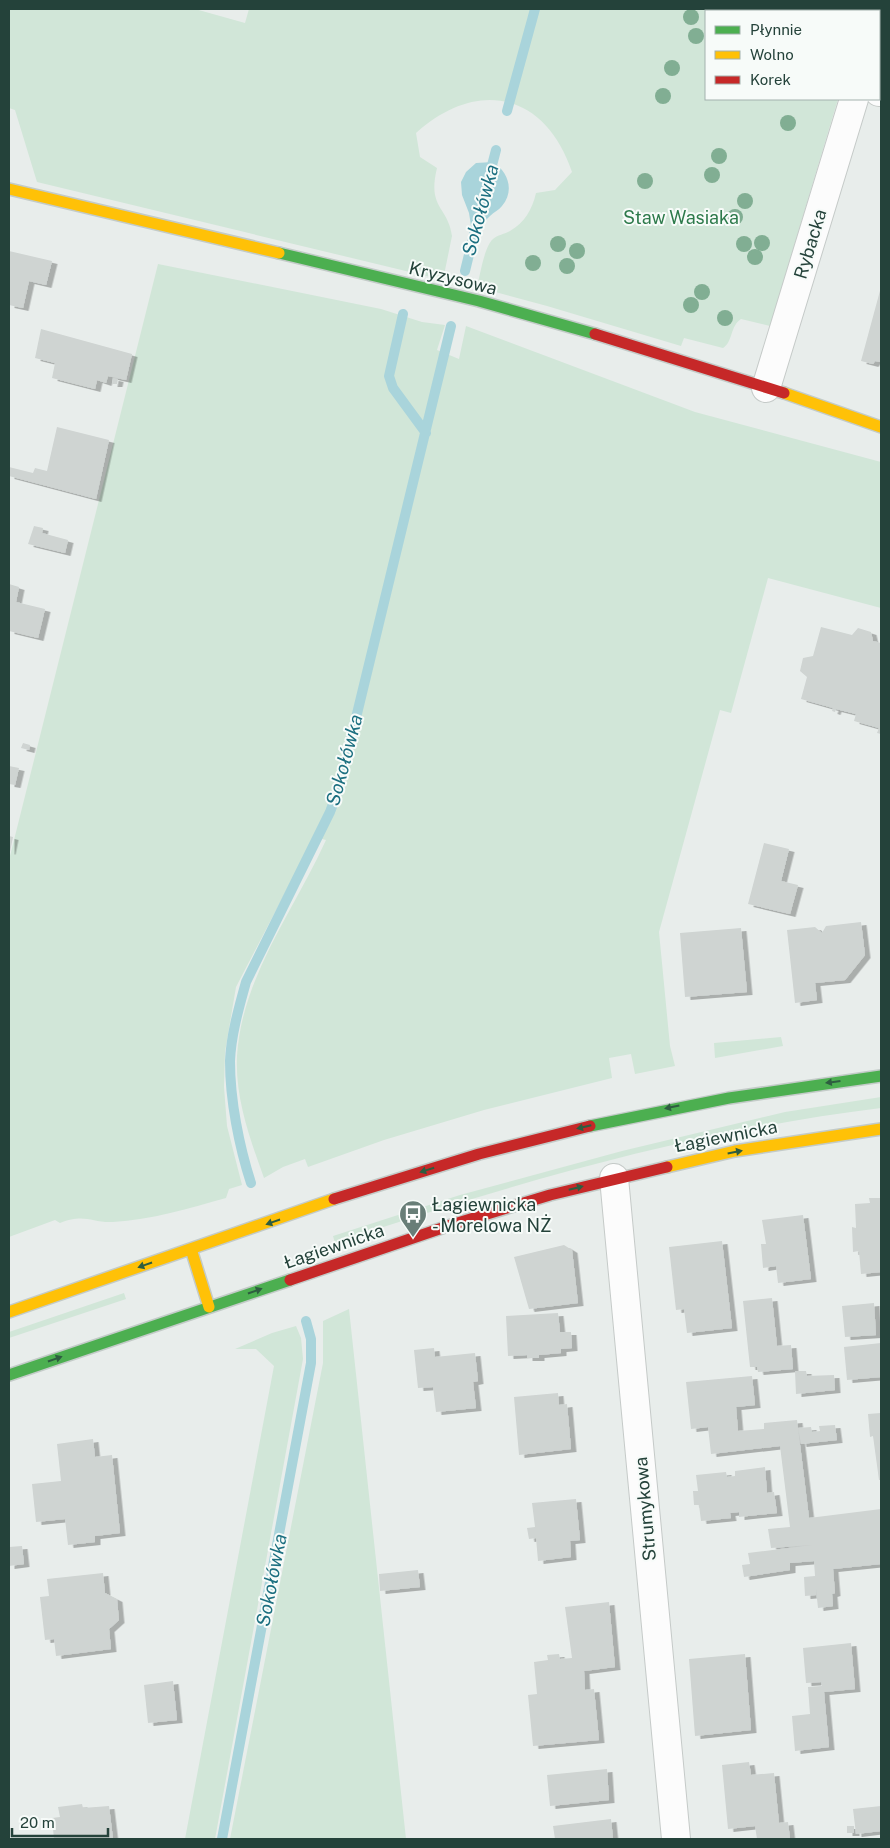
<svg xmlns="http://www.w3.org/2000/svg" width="890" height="1848" font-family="'Public Sans',sans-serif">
<defs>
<filter id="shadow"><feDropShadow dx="5.5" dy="3" stdDeviation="0" flood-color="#0004"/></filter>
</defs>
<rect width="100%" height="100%" fill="#e8edeb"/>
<path fill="#d1e6d8" d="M9 9H195L245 23 249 9H865L864 11H706V99H838L770 326 741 319C730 326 733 342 723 348L684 338 681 346 547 306 477 287C480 276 484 247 493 239 497 235 505 234 510 231 525 222 532 210 536 193L555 190 572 172C545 92 477 78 416 133L420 157 437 168C427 209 448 206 452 236L443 280 37 182 15 110 9 108Z
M158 264 381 309 422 322 445 325 437 350 459 359 466 326 695 412 881 462V608L768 578 731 713 720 710 659 932 670 1046 675 1066 635 1074 631 1054 609 1058 612 1078 484 1110 384 1140 308 1167 305 1159 283 1167 264 1178C250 1139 235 1098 237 1056 242 976 294 911 326 840L314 837 236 987 225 1052 224 1087 227 1126 242 1185 229 1189 226 1198C190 1208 151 1220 113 1222 91 1223 85 1213 60 1223L55 1220 9 1237V860Z
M781 1037 783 1046 715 1058 714 1043Z
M881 1097V1108C693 1131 514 1183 335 1243L333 1236 460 1195 622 1151 785 1112Z
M124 1293 126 1299 9 1338V1332Z
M349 1309 406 1839H230L323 1363V1321Z
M296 1326 301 1338 303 1359 215 1839H185L274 1366 256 1349H235L272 1333Z"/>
<path fill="#a9d4db" d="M493 162C508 172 515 190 502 206 499 210 494 212 490 216 483 222 478 231 473 238L469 213 462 195 461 182 466 172 476 163Z"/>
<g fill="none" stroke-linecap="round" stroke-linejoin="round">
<path stroke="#a9d4db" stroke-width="10" d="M507 111 535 9
M490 173 496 150
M465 271 476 226
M403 314 389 376 393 388 426 433
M251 1183C239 1146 230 1100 230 1061 231 1035 239 1007 246 982L330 812 339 788 451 326
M222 1839 311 1363V1339L306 1321"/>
</g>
<path fill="#cfd4d2" filter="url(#shadow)" d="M9 251 52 261 46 285 29 281 23 308 9 305Z
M881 287V362L875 361 873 364 861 361Z
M41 329 132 354 126 380 108 376 106 383 97 380 95 389 52 378 55 363 35 358Z
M113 378 118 379 117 384H112Z
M57 427 109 440 96 499 9 476V467L33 473 35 468 47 471Z
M34 526 43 528 42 533 68 540 65 553 28 544Z
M9 584 19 587 16 602 45 609 38 638 9 631Z
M821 627 852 635 858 628 871 632 873 641 881 643V734L877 733 879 728 854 721 856 714 836 709 835 712 832 711 833 708 801 699 807 677 800 671 803 658 813 656Z
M23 743 30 745 29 750 21 748Z
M9 766 19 768 15 785 9 784Z
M9 836 13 837 10 852 9 851Z
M764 843 789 849 781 881 798 885 790 914 748 904Z
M861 922 865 955 845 980 815 983 817 1000 795 1003 787 930 815 927 822 933 826 926Z
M741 928 747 992 685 997 680 933Z
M869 1198H881V1272L861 1274 859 1251 853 1252 852 1227 856 1228 855 1204 870 1203Z
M803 1215 811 1279 778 1283 776 1266 763 1268 761 1244H766L762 1220Z
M722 1241 732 1328 687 1333 684 1309 676 1310 669 1247Z
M564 1245 572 1250 578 1303 529 1309 514 1257Z
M772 1298 777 1346 791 1345 793 1369 758 1372 757 1367H750L743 1301Z
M874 1303 876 1335 845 1337 842 1306Z
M558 1313 560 1332H571L572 1348 561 1349V1353L539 1355V1358H527V1355L508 1356 506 1316Z
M881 1343V1377L847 1380 844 1347Z
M434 1348 435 1357 475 1353 478 1381 473 1382 476 1408 436 1412 433 1387 418 1388 414 1350Z
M795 1371H806L807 1376 834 1375 835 1390 796 1394Z
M752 1376 755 1405 736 1407 738 1431 764 1429V1423L797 1420 809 1518 881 1509V1564L833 1569 835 1593 832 1594 833 1606 818 1608 816 1589V1595L805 1596 804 1577 815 1576 814 1561 790 1563V1570L744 1577 742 1565 750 1564 748 1553 812 1545 771 1548 768 1529 790 1527 780 1446 711 1454 708 1427 691 1429 686 1382Z
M558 1393 559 1405 567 1404 571 1449 519 1455 514 1397Z
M881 1413V1480H879L873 1436 870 1437 868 1414Z
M835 1425 837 1440 801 1444 798 1428 811 1427 812 1432 820 1431 819 1426Z
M93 1439 95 1457 112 1455 120 1533 95 1536V1542L68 1545 65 1519 36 1522 32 1484 61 1481 57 1444Z
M765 1467 767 1493 774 1492 777 1513 739 1517V1512L730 1513 731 1518 701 1521 699 1505H694L693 1491H698L696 1475 726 1472 727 1477 735 1476V1471Z
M576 1499 580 1540 570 1541 571 1557 538 1561 536 1538 529 1539 527 1528 535 1527 532 1503Z
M22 1546 24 1564 9 1566V1547Z
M418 1570 420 1587 380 1591 379 1574Z
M103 1573 105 1593 117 1599 118 1610 119 1620 109 1629 111 1649 56 1656 54 1639 45 1640 40 1597 49 1596 47 1579Z
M609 1602 615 1667 584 1671 585 1690 594 1689 599 1740 533 1746 528 1695 537 1694 534 1662 548 1660 547 1655 559 1654 560 1659 572 1658 565 1607Z
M851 1643 855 1689 824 1692 829 1747 795 1751 792 1716 810 1714 808 1687 822 1686 821 1682 806 1683 803 1648Z
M745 1654 751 1730 695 1736 689 1659Z
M173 1681 177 1720 148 1723 144 1685Z
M749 1762 751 1775 774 1773 779 1823 788 1822 790 1839H757L755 1826 728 1829 722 1765Z
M607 1769 609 1800 550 1806 547 1775Z
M82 1804 83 1808 109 1806 113 1839H54L52 1818 60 1817 58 1807Z
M881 1806V1831L856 1834 853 1809Z
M611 1819 613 1839H555L553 1826Z
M847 1826H854V1833H847Z"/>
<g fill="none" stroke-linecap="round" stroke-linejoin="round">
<g stroke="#c5cac8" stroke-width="30">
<path id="street" d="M878 11 879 9
M879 92H881
M766 388 854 99
M614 1178 676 1839"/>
</g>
<g stroke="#c3cbc8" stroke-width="14">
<path id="fast" d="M279 253 479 301 595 334
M590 1126 729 1098 881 1076
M9 1375 290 1280"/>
</g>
<g stroke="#c3cbc8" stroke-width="14">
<path id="slow" d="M9 189 279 253
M784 393 881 427
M667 1167 735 1151 881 1129
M191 1249 209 1307
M9 1312 334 1199"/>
</g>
<g stroke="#c3cbc8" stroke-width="14">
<path id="jam" d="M595 334 784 393
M334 1199 479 1154 590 1126
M290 1280 451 1225 550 1195 667 1167"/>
</g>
<use href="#street" stroke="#fcfcfc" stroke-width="28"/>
<use href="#fast" stroke="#4caf50" stroke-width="11"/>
<use href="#slow" stroke="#ffc107" stroke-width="11"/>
<use href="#jam" stroke="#c62828" stroke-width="11"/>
</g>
<g fill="#81ae93">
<circle cx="691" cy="17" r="8"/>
<circle cx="696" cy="36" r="8"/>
<circle cx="672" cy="68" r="8"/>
<circle cx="663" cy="96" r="8"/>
<circle cx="788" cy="123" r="8"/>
<circle cx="719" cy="156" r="8"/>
<circle cx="712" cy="175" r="8"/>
<circle cx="645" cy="181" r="8"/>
<circle cx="745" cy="201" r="8"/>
<circle cx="735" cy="217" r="8"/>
<circle cx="762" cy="243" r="8"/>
<circle cx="558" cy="244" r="8"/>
<circle cx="744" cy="244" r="8"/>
<circle cx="577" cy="251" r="8"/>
<circle cx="755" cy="257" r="8"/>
<circle cx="533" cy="263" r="8"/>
<circle cx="567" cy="266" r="8"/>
<circle cx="702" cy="292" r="8"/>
<circle cx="691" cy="305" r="8"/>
<circle cx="725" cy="318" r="8"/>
</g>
<defs><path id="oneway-solid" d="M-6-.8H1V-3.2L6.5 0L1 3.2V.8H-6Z" transform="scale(1.25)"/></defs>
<g fill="#2e5d40">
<use href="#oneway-solid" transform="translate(833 1082) rotate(173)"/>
<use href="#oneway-solid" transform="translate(672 1107) rotate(168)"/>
<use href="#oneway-solid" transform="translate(584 1127) rotate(167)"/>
<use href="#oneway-solid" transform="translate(735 1152) rotate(-11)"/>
<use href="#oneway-solid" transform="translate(427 1170) rotate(163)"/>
<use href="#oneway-solid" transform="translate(576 1188) rotate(-14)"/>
<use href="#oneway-solid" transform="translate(273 1222) rotate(161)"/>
<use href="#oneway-solid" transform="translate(145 1265) rotate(161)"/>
<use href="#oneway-solid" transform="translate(255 1291) rotate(-19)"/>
<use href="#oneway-solid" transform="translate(55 1359) rotate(-19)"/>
</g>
<defs>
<g id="bus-pin" transform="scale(1.4375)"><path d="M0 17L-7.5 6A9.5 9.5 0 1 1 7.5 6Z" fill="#697e78" stroke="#f7fbf9"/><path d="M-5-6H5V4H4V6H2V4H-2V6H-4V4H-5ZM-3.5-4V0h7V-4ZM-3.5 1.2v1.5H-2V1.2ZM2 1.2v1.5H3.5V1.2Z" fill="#fff"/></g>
</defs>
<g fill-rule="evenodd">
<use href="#bus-pin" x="413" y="1214"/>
</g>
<g text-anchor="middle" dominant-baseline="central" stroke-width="4" stroke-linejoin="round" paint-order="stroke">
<g font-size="18" fill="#2d7a4b" stroke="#f7fbf9">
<text x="681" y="217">Staw Wasiaka</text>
</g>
<g font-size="18" fill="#24423a" stroke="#f7fbf9">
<text transform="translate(810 244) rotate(-73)">Rybacka</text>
<text transform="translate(453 278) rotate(14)">Kryzysowa</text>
<text transform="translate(726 1136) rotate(-11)">Łagiewnicka</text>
<text transform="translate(334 1246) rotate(-19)">Łagiewnicka</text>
<text transform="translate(645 1509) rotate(-95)">Strumykowa</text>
</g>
<g font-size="18" fill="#24423a" stroke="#f7fbf9" text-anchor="start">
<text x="432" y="1204">Łagiewnicka<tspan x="432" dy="21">- Morelowa NŻ</tspan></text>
</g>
<g font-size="19" font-style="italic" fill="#1c6f80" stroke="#f7fbf9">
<text transform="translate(480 210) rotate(-75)">Sokołówka</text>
<text transform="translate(344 760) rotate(-75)">Sokołówka</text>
<text transform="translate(271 1580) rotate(-79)">Sokołówka</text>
</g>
</g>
<rect width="890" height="1848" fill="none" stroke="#24423a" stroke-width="20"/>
<rect x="705" y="10" width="175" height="90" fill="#f7fbf9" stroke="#a3b1ad"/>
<rect x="715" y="26" width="25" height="8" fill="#4caf50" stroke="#a3b1ad"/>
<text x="750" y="35" font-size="15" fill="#24423a">Płynnie</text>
<rect x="715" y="51" width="25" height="8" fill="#ffc107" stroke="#a3b1ad"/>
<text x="750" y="60" font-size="15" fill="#24423a">Wolno</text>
<rect x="715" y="76" width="25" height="8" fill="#c62828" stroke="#a3b1ad"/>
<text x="750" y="85" font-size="15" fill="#24423a">Korek</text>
<path d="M12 1828v8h96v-8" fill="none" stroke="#24423a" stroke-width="2.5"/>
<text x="20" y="1828" font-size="15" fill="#24423a" stroke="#f7fbf9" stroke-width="4" paint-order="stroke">20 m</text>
</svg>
